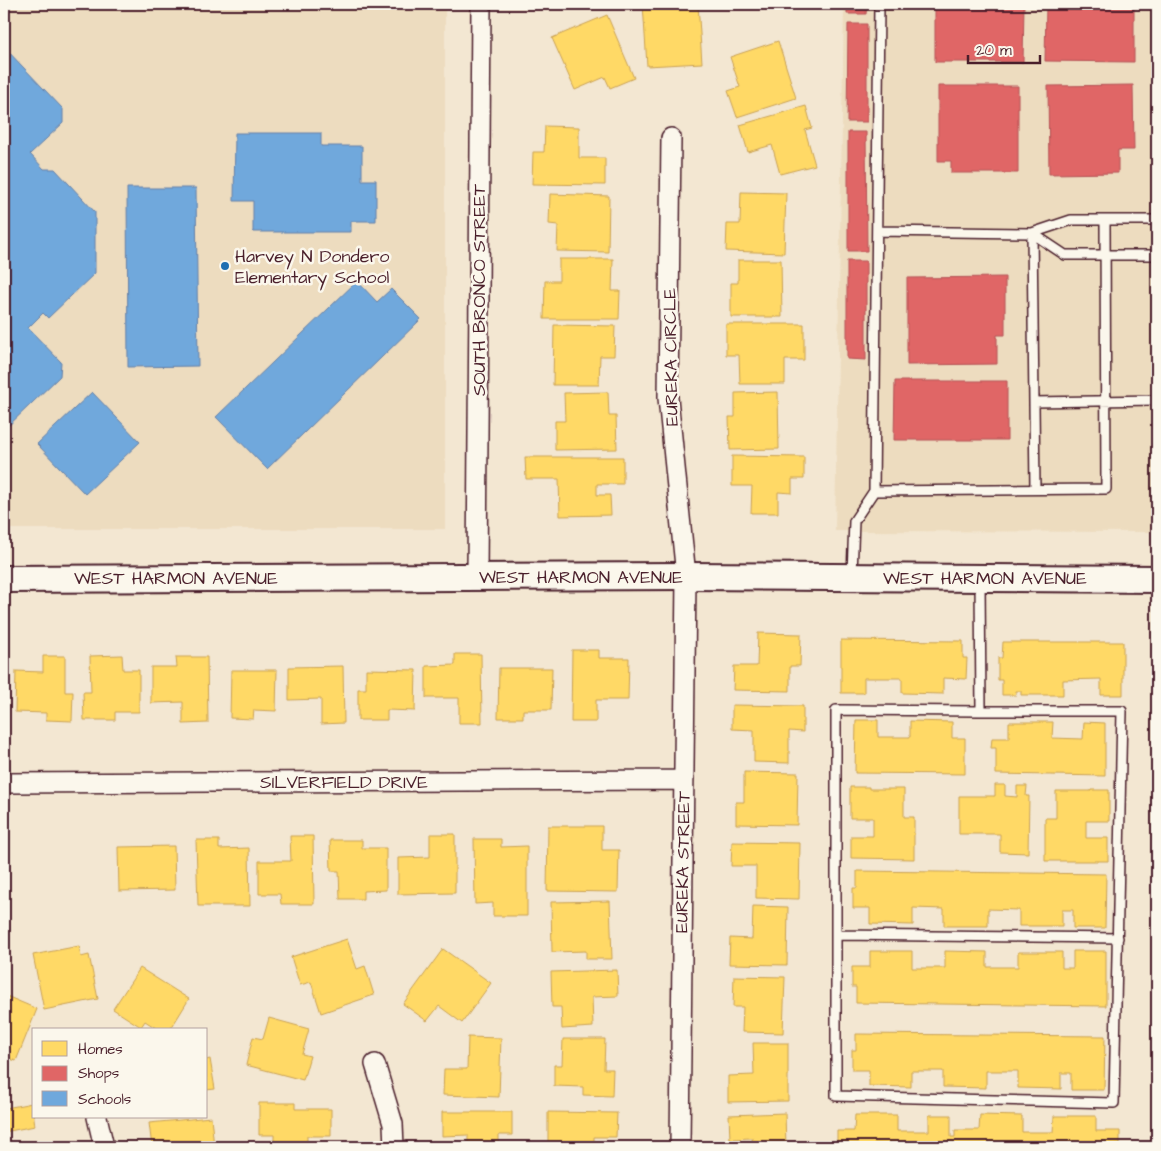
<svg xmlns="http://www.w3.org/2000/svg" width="1161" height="1151" font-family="'Architects Daughter',sans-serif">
<rect width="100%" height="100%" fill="#f3e7d2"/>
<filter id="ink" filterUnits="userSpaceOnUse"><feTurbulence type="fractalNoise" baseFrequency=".02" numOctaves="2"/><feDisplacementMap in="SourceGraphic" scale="10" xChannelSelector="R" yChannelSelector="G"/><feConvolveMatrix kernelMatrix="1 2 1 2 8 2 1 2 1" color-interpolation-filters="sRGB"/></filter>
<g filter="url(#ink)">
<path fill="#eddcbf" d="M4 4H445V529H4Z
M844 4H1157L1155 532 835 531Z"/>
<path fill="#ffd966" stroke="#c9a154" d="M643 4H698L702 63 647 66Z
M607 15 634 78 610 88 605 77 575 90 552 38Z
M778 41 796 98 737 117 728 91 740 87 730 57Z
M806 106 812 128 805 130 815 165 780 174 772 145 748 152 740 125Z
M545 126 579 127V158H605V185L532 184 533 152H544Z
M741 192 786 193 784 253 726 251 727 224H740Z
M550 194 609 196 608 252 557 251 558 225 549 224Z
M559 259H613L612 291H620L619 319H544L545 281H559Z
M738 260H781L782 317H731V283H738Z
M726 324H804V360H785V384H740L739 355H726Z
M554 325 615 326 614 356H600L599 385H553Z
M608 392 609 416H616L617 449 555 450V421H565L564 393Z
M778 392 779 449 730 450 729 417H735V393Z
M732 456 804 457V479H792V493L778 492V513H751L752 486H732Z
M525 457H623V484H597V495H610L611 515 560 516 559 479H526Z
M758 633 801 634 800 666H790V691L733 690 734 666H757Z
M841 640 963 641V658H967L966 679 943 678V694L902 693V678H864V693H841Z
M1003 642H1123V695H1101V679L1063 680V695H1021V691H1016V695H1002V680H998V658H1002Z
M572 650H599V658H629L628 700H596V722H571Z
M455 654H481L482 723H459V698H426V666L455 665Z
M122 655 123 670H139V712H115V720H84L83 692H91L90 656Z
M43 656H65V692H73L72 721 46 720V713L15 712 16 671 43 672Z
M176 657H207L208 723 183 724V702L151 703V667H177Z
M343 666 344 723 321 724V699L289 700V667Z
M499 668H552L551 710H523V718H498Z
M366 669 416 670 415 711 387 710V720H358V689H366Z
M231 670H277L276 711 254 710 253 719 230 718Z
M732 705 803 706V732L789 731V763L754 762V730L732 729Z
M856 720H878V737H910V721L952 722V738H965V774L855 773Z
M1009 722H1053L1052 738 1083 739 1084 722 1105 723V776L996 774V748H991L992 738H1009Z
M744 772 798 773 797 825 736 824V802H744Z
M995 785H1005V796L1017 797V786H1027L1026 796H1029L1028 853 1000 852V834H959V796H995Z
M850 787H869V789H904V817H914V859L851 858V836H873V818H850Z
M1091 790H1109V821H1086V838H1108V861H1045V818H1056V791H1091Z
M548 826H602V850H619L618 892 547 891Z
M430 834H455V893L398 894V858L430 857Z
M290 836H313L314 904H281L280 894H259V861H291Z
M474 839H501V847L527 846V916H493V903L475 904Z
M196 840H219V849L249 848 250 906H198Z
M330 840H362V848H386V890L363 891V899H340L339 871H331Z
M732 842 800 843 799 899 756 898V866H731Z
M174 846 175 890 119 891 118 847Z
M857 871 1106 874 1105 928H1073V910H1062V926H1019V910L988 909V926H944V909L913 908V925L870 924V908H853V888H857Z
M610 901 612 959H586V951L552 952 551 902Z
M753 906 788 907 787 965 729 964 730 938 752 939Z
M347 939 357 969 365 966 374 995 321 1013 311 982 300 985 291 957Z
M79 946 81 957 89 955 98 999 44 1010 33 955Z
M443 949 491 983 462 1023 439 1006 427 1021 403 1004Z
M870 951H912V968H945V951L987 952V967H1018V952H1062V968H1073V951H1106V1006L856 1003V987H852V967H870Z
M140 968 189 999 170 1030H159L145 1021 141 1027 113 1009Z
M617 970 618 996 592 997 593 1027 562 1029 561 1007H552L551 972Z
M734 976 785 977 783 1033 742 1032 743 1007H733Z
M4 995 37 1009 16 1061 4 1057Z
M269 1018 309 1029 302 1054 310 1056 303 1080 246 1065 253 1037 263 1039Z
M856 1034 1105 1036 1104 1090H1071V1073H1061V1089L1018 1088V1071H986V1088L943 1087V1071H911V1087L869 1086V1070H852V1050H856Z
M468 1037 501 1038 499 1097 443 1095 444 1069H467Z
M563 1039H605L604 1069H613L612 1096 583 1095V1087L554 1086V1065H562Z
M753 1043H788V1101L728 1102V1076L754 1075Z
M210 1059 215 1089 206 1090V1060Z
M4 1092 6 1108 32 1103 35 1126 4 1132Z
M259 1103H295V1109H331V1136H307V1147H274V1135H259Z
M442 1112H512V1135H499V1147H468V1135L442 1136Z
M548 1112 617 1113 616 1137H594V1147H548Z
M785 1113 786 1147H753L752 1138 730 1139 729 1115Z
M855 1115H897V1131H929V1115H951V1137H955V1130H979L980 1115 1022 1116V1132H1053L1054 1116H1096V1131H1120V1144H1115V1147H837V1131H854Z
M211 1117 214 1147H152L149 1123Z
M44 1141 45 1147H15Z"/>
<path fill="#e06666" stroke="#b35154" d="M847 4H867L866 14H847Z
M935 4H1024L1023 62H935Z
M1046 4H1134V62L1045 61Z
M848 24H867V122H847Z
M1133 85 1134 150H1118V173L1049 174 1048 86Z
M938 86H1018V173H951V161H938Z
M848 132H866L867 251H848Z
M847 261H866V360L847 359Z
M1005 277V335H997V364L907 365V278Z
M895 381H1007V440H894Z"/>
<path fill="#6fa8dc" stroke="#647fa7" d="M4 47 63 109V123L30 154 44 169H55L95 212V273L48 318 43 313 28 328 61 362 60 376 4 430Z
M235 133H321V146H362V180H376V221H351V232H253V201H234Z
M127 188H196L198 366 128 367Z
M357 281 377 302 391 289 421 319 267 469 216 417Z
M92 392 140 442 85 494 37 444Z"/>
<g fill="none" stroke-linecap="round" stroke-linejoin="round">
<g stroke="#4a1f2b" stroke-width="12">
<path id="lane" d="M879 4 874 491 1106 489 1105 220
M877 231 1032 233 1071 220H1157
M1032 233 1035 489
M1032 233 1065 255H1157
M1034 402 1157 400
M852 574 854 521 874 491
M980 581 981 711 836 710V1096L1114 1103 1122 711H981
M836 935 1118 938"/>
</g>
<g stroke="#4a1f2b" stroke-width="22">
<path id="street" d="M671 138 668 398 686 576 680 1147
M477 577 481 4
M4 783 684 780
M375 1064 393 1124 394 1147
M97 1117 104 1147"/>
</g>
<g stroke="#4a1f2b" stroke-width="30">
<path id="secondary" d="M4 579 686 576 1157 579"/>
</g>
<use href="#lane" stroke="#fbf7ec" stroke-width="9"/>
<use href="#street" stroke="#fbf7ec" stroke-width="19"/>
<use href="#secondary" stroke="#fbf7ec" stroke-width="26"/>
</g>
</g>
<circle fill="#1f6fb2" stroke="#fbf7ec" stroke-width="2" cx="225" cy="266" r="5"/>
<g text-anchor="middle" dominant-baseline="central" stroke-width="5" stroke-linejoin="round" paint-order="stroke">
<g font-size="18" fill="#4a1f2b" stroke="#fbf7ec" text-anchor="start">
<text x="235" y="256">Harvey N Dondero<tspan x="235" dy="21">Elementary School</tspan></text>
</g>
<g font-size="18" fill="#4a1f2b" stroke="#fbf7ec">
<text transform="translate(479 290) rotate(-90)">SOUTH BRONCO STREET</text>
<text transform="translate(671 357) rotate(-91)">EUREKA CIRCLE</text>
<text x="581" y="577">WEST HARMON AVENUE</text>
<text x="176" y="578">WEST HARMON AVENUE</text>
<text x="985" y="578">WEST HARMON AVENUE</text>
<text x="344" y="782">SILVERFIELD DRIVE</text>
<text transform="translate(683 862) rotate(-89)">EUREKA STREET</text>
</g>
</g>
<rect width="1161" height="1151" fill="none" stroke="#fbf7ec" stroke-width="20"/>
<rect x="10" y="10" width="1141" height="1131" fill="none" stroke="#4a1f2b" stroke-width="2" filter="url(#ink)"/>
<rect x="32" y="1028" width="175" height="90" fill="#fbf7ec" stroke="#b4a19f"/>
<rect x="42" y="1041" width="25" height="15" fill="#ffd966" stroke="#b4a19f"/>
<text x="78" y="1054" font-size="15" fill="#4a1f2b">Homes</text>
<rect x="42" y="1066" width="25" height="15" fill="#e06666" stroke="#b4a19f"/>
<text x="78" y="1078" font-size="15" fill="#4a1f2b">Shops</text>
<rect x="42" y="1091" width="25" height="15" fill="#6fa8dc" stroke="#b4a19f"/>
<text x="78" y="1104" font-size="15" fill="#4a1f2b">Schools</text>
<path d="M968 55v8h72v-8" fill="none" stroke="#4a1f2b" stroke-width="2.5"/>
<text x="976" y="55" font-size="15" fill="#4a1f2b" stroke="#fbf7ec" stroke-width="4" paint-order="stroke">20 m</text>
</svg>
